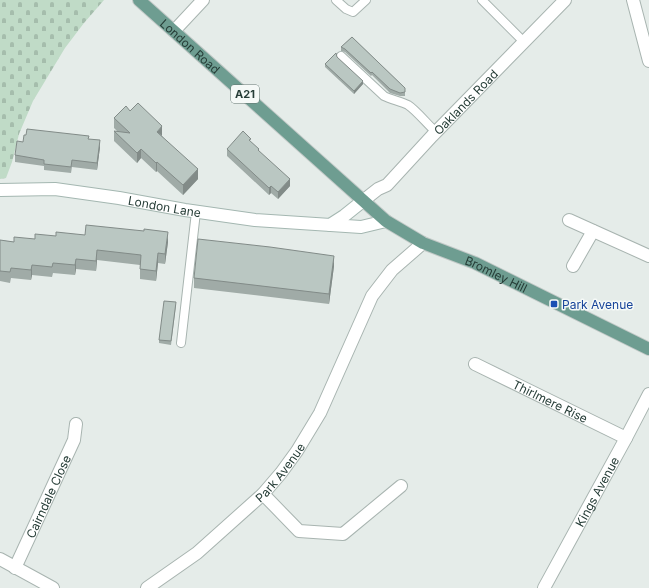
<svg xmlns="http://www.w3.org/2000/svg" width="649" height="588" font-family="Inter,sans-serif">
<defs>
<pattern id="cemetery-stones" width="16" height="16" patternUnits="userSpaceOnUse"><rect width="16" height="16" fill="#c0dbc7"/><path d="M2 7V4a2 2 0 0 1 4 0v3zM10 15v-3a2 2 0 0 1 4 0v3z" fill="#a5bdac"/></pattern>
</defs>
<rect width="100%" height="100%" fill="#e5ece9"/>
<path fill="url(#cemetery-stones)" d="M0 0H104L84 23 65 48 33 101 19 134 12 162 6 178 0 179Z"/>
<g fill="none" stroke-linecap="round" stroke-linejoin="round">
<g stroke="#a8b4b0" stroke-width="10">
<path id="lane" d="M336 0 346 9 353 12 366 0
M482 0 524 42
M341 56 384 96C392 100 400 101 408 105 416 110 428 125 436 132
M181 343 196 212"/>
</g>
<g stroke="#a8b4b0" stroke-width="14">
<g id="street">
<path d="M633 0 649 61"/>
<path d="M174 31 203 0"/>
<path id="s1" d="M364 200 378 189 387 185 432 136 565 0"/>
<path d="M569 220 649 256"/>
<path d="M573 266 593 231"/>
<path id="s2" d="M475 364 626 438"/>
<path d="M263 494 299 531 343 534 401 486"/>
<path d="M0 559 53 588"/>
<path id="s3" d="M15 568 74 440 76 424"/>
<path id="s4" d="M147 588 197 553 263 494 281 473 297 451 320 413 372 296 392 270 423 243"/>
<path id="s5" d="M544 588 626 438 649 394"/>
</g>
</g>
<g stroke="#a4b7b1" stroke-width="14">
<g id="secondary">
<path id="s6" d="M0 190 55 189 119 198 185 210 255 220 361 227 386 221"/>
<path d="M330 225 344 216 364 200"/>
</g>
</g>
<g stroke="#c2c9c7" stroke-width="14">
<g id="primary">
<path id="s7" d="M139 0 386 221 423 243 475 263 649 349"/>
</g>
</g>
<use href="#lane" stroke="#fff" stroke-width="8"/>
<use href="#street" stroke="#fff" stroke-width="12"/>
<use href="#secondary" stroke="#fff" stroke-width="12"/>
<use href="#primary" stroke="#6e9d91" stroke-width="12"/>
</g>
<path fill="#a0aba7" d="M352 37 405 88V96H400L390 93 372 75 371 76 345 52 341 51V47Z
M337 57 363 84 354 94 325 67V64Z
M130 111 162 136 198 179 183 195 157 171 156 172 141 158 137 163 114 141V131L118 132 114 128V118Z
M89 139 100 147 97 170 72 167 71 173 44 170V166L15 162V155L23 142Z
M251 142 290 186 278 199 271 193 269 195 227 156V149Z
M85 235 168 242 165 264 158 263 156 281 140 279V265L97 260 96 271 76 269 75 275 53 273 52 277 32 275 31 280 11 278 10 283 0 281V240L14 242 56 236Z
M334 266 329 304 194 288V278Z
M176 305 171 345 159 343V340Z"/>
<path fill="#828b88" d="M363 81V84L354 94V91Z
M162 126V136L157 132Z
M100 140V147L97 170V163Z
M141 149V158L137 163V153Z
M157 162V171L156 172V163Z
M198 169V179L183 195V185Z
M290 179V186L278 199V192Z
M271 186V193L269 195V188Z
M168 232V242L165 264V254Z
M97 250V260L96 271V261Z
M158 253V263L156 281V271Z
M334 256V266L329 304V294Z
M76 259V269L75 275V265Z
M32 265V275L31 280V270Z"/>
<path fill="#bac7c2" stroke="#828b88" d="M352 37 405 88V92L400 93 390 89 372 72 371 73 345 49 341 47Z
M336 53 337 57 363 81 354 91 325 64Z
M138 103 162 126 157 132 198 169 183 185 157 162 156 163 141 149 137 153 114 131 130 133 114 118 126 106 130 111Z
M27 129 89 136 88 139 100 140 97 163 72 160 71 167 44 164V160L15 155 17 141 23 142 24 135H26Z
M243 131 251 139 249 140 259 149 258 150 290 179 278 192 271 186 269 188 227 149Z
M86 225 144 231V229L168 232 165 254 158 253 156 271 140 269 141 255 97 250 96 261 76 259 75 265 53 263 52 267 32 265 31 270 11 268 10 272 0 271V240L14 242V237L35 239V234L56 236V232L85 235Z
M198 239 270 247 334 256 329 294 194 278Z
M164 301 176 302 171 341 159 340Z"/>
<rect fill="#1a4fb4" stroke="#f5f9f7" stroke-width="1.5" x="550" y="300" width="8" height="8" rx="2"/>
<g text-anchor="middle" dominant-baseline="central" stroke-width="3" stroke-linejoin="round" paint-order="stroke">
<rect fill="#f5f9f7" stroke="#647571" stroke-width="1" x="231" y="85" width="28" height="18" rx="3"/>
<g font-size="11" font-weight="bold" fill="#263d37">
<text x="245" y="94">A21</text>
</g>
<g font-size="12" fill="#263d37" stroke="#f5f9f7">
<text stroke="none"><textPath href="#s7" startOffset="69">London Road</textPath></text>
<text stroke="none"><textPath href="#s1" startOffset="142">Oaklands Road</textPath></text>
<text stroke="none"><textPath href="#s6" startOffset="166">London Lane</textPath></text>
<text stroke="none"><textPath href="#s7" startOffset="454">Bromley Hill</textPath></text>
<text stroke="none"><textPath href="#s2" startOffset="84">Thirlmere Rise</textPath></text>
<text stroke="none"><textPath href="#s4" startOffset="177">Park Avenue</textPath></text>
<text stroke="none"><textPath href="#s5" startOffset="110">Kings Avenue</textPath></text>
<text stroke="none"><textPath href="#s3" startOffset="79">Cairndale Close</textPath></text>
</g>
<g font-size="12" fill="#164399" stroke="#f5f9f7" text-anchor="start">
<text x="562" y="304">Park Avenue</text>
</g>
</g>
</svg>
